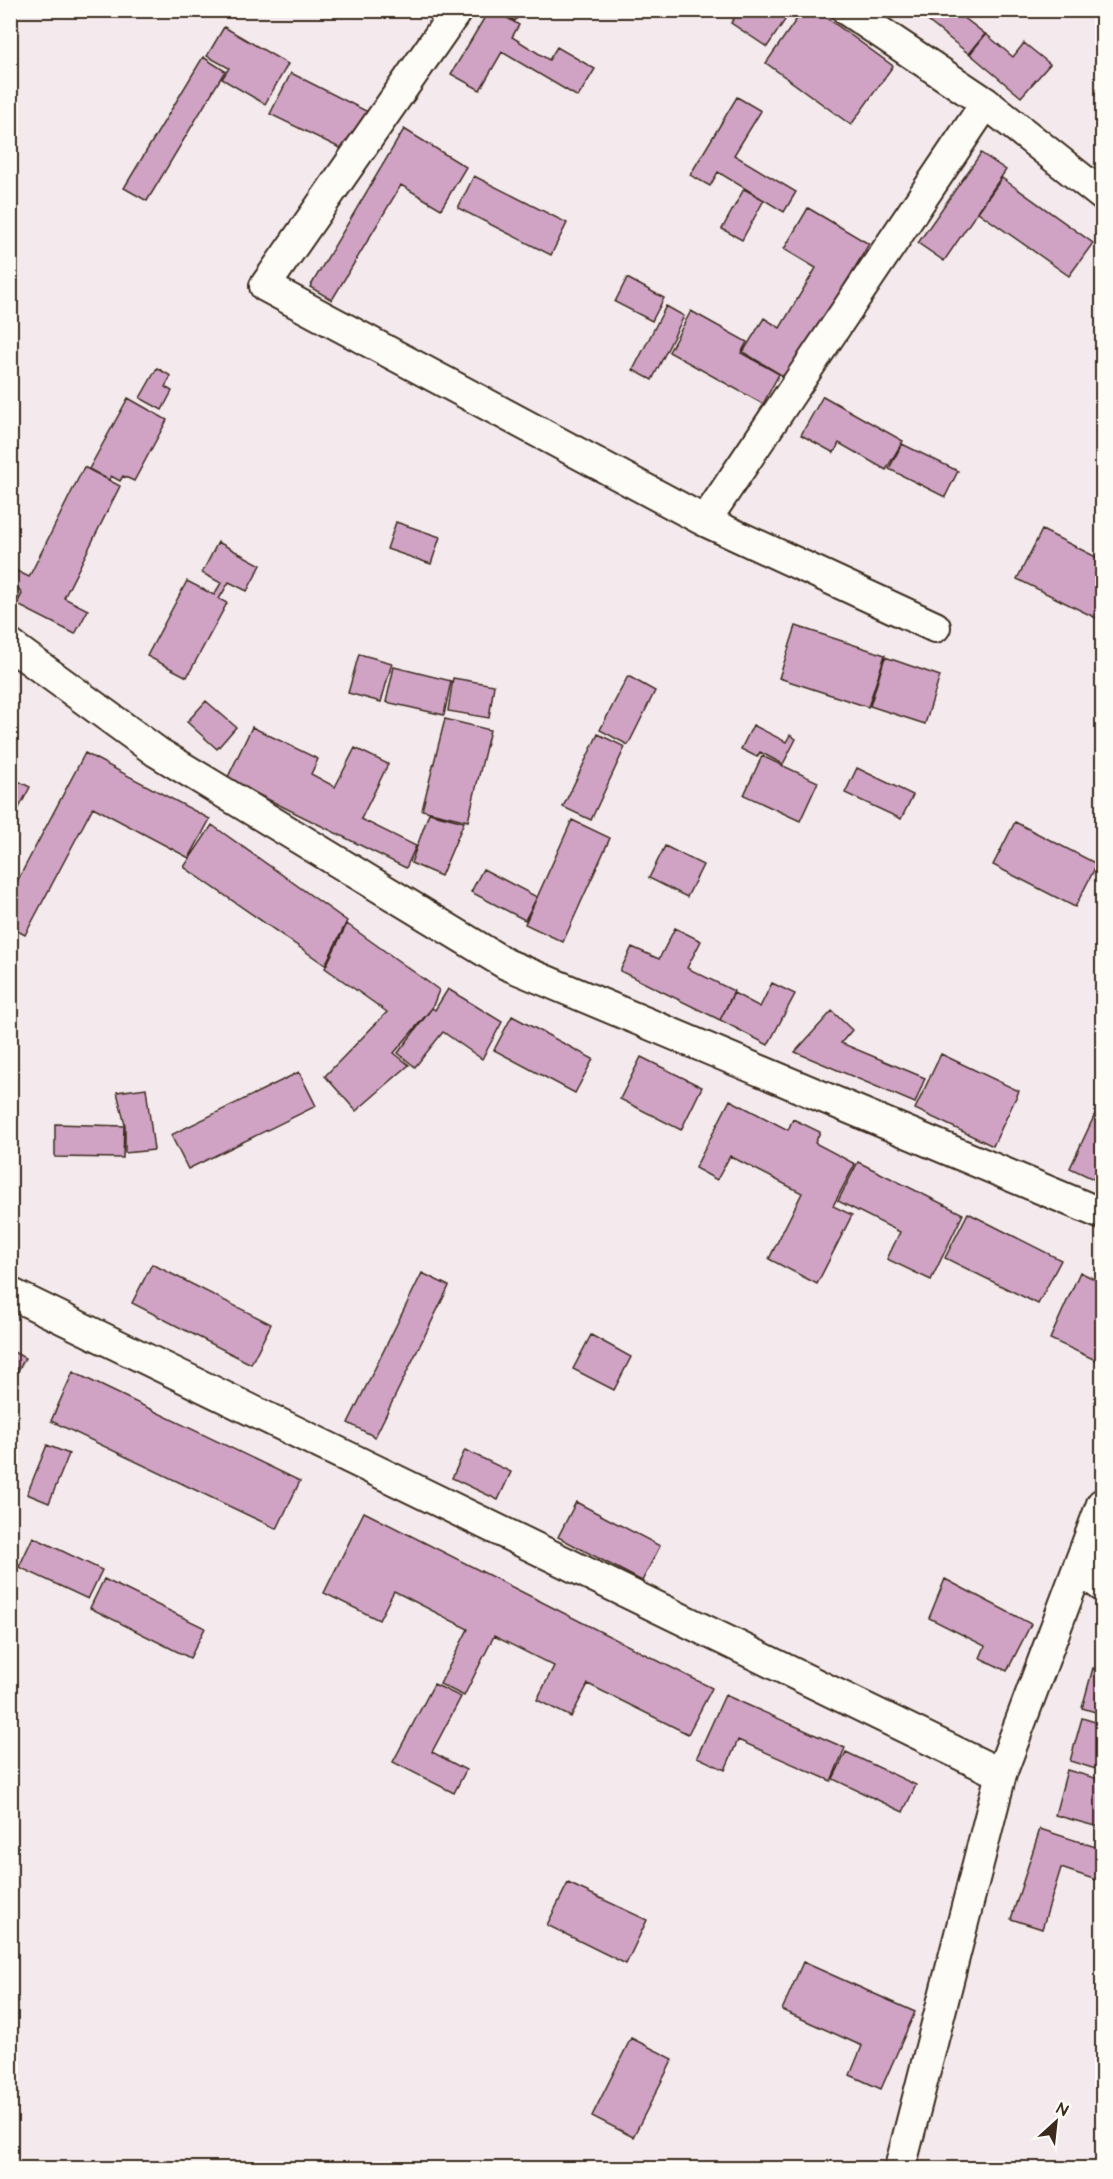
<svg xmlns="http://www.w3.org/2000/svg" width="1113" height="2179" font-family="'Architects Daughter',sans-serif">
<rect width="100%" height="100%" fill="#f4eaed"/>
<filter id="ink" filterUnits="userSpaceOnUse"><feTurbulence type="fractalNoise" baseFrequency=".0167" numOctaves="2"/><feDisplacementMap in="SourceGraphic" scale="12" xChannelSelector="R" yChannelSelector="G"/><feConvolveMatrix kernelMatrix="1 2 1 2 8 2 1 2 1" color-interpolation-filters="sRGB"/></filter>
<g filter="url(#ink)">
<path fill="#d0a3c5" stroke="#3b2a1e" stroke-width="1.5" d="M489 10H494L519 25 512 37 549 60 557 47 595 69 578 97 502 52 480 90 451 74Z
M499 10H522L515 21Z
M739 10H784L789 14 767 47 731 23Z
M803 10H816L893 66 851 125 766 63Z
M914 10H954L985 34 969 54Z
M224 27 288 64 265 104 222 79 229 68 207 56Z
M986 34 1013 57 1024 43 1050 64 1021 97 970 54Z
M203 57 225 71 147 201 124 188Z
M291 73 370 113 350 153 270 114Z
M737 97 761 111 734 155 796 192 784 212 718 172 710 186 690 175Z
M404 129 466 167 441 209 401 185 332 300 310 287Z
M981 153 1006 170 944 261 918 243Z
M474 176 567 223 551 255 458 208Z
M1002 178 1093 243 1069 276 978 212Z
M744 189 764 200 742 240 722 229Z
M808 208 869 244 788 379 743 352 764 318 780 328 816 268 784 249Z
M627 278 664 298 652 321 615 302Z
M666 306 684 316 652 380 633 370Z
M691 311 747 342 741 353 779 374 763 404 669 352Z
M157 368 171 376 165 387 172 391 162 410 140 398Z
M823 396 903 441 886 470 839 443 834 453 801 435Z
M128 398 167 420 134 481 123 476 120 481 111 476 109 480 89 469Z
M902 444 958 471 945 497 889 469Z
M84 467 120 486 64 598 88 610 75 634 16 604 22 594 10 578V573L13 569 29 577Z
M396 522 440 537 431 564 387 549Z
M1042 530 1102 560V621L1017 579Z
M218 542 261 565 247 591 229 582 219 599 227 603 187 677 147 656 187 581 214 595 221 583 202 573Z
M10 582 16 585 22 594 16 605 10 602Z
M796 626 885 655 868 707 779 678Z
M359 654 392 663 381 702 348 693Z
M885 657 940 676 925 724 870 706Z
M394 667 451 681 444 715 386 702Z
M628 676 655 691 628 745 600 730Z
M453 678 494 685 489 718 448 711Z
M206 701 236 727 217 749 187 722Z
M445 719 490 730 468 821 422 810Z
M753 725 786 742 790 735 796 739 783 764 760 752 757 757 741 749Z
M252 727 318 759 311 774 335 787 355 748 388 764 361 819 416 846 406 868 227 779Z
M598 734 625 747 591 820 563 807Z
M85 753 210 819 189 858 93 807 25 935 10 927V895Z
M762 756 818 782 800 821 744 795Z
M857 768 913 795 901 819 845 793Z
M10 777 30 787 10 825Z
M429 813 464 822 441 876 411 863Z
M572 820 610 838 563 942 525 924Z
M1015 822 1097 864 1075 907 993 865Z
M212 825 347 921 325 965 184 867Z
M665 846 703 865 687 897 649 878Z
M483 869 537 897 525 920 471 892Z
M347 924 439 990 432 1008 394 1053 409 1065 356 1111 325 1076 387 1012 325 968Z
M675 928 701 941 687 968 734 991 720 1020 620 971 632 947 659 959Z
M772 983 795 994 768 1045 720 1020 734 993 760 1007Z
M448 989 502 1022 482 1059 443 1032 415 1067 398 1053 432 1008 435 1010Z
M832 1011 852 1030 841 1043 925 1078 915 1103 795 1052Z
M512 1016 593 1059 575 1093 494 1050Z
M941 1054 1019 1091 993 1146 915 1109Z
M641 1057 702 1087 681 1130 620 1099Z
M299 1072 316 1106 188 1169 171 1135Z
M146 1088 154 1150 125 1153V1125L117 1092Z
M730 1100 788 1130 793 1119 820 1132 815 1143 855 1164 833 1206 852 1215 817 1284 769 1259 802 1193 730 1156 717 1180 695 1168Z
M1097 1110 1102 1113V1183L1070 1168Z
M55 1124 124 1126 123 1158 55 1157Z
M858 1162 963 1214 931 1280 887 1259 900 1232 838 1201Z
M968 1213 1061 1260 1038 1304 945 1258Z
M152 1264 271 1324 251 1364 132 1303Z
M1080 1272 1102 1283V1363L1050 1339Z
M422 1273 449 1286 375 1437 348 1423Z
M591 1335 631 1357 614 1390 573 1369Z
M10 1350 25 1358 10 1386Z
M73 1372 300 1481 277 1529 51 1421Z
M47 1445 69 1454 49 1503 27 1494Z
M465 1450 511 1472 498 1500 452 1478Z
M576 1502 660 1546 642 1581 558 1537Z
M364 1512 712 1688 688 1734 588 1684 571 1717 537 1700 554 1666 494 1636 464 1696 440 1684 468 1629 394 1591 379 1620 324 1593Z
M33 1537 102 1570 88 1599 19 1567Z
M104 1579 205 1628 190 1658 90 1608Z
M945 1579 1031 1624 1007 1671 980 1658 985 1646 929 1618Z
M1093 1668 1102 1671V1714L1082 1708Z
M434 1684 461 1697 432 1752 466 1770 454 1793 393 1762Z
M725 1695 845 1748 831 1781 738 1740 725 1770 697 1757Z
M1082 1718 1102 1724V1771L1070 1761Z
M846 1752 916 1785 903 1812 833 1779Z
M1067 1770 1102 1780V1828L1055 1815Z
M1040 1829 1102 1849V1882L1061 1868 1042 1929 1011 1919Z
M568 1883 647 1920 626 1964 547 1925Z
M803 1962 915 2012 881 2089 850 2075 862 2046 782 2010Z
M631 2038 673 2059 633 2137 592 2116Z"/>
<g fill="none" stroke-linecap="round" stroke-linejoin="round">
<g stroke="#3b2a1e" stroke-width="34">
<path id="street" d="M457 10 265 286 705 521 986 103
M847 10 986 103 1102 195
M705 521 935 627
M10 645 157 752 506 964 1102 1214
M10 1293 1001 1774
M1078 1568 1102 1586
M900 2168 1001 1774 1102 1504"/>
</g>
<use href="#street" stroke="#fdfcf7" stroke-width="30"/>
</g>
</g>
<rect width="1113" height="2179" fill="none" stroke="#fdfcf7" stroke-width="36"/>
<rect x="18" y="18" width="1077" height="2143" fill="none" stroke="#3b2a1e" stroke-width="2" filter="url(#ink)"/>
<g transform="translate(1056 2122) rotate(27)" stroke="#fdfcf7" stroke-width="4.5" paint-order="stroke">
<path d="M0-4.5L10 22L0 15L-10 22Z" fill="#3b2a1e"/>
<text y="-9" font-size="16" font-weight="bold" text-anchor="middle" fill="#3b2a1e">N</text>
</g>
</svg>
